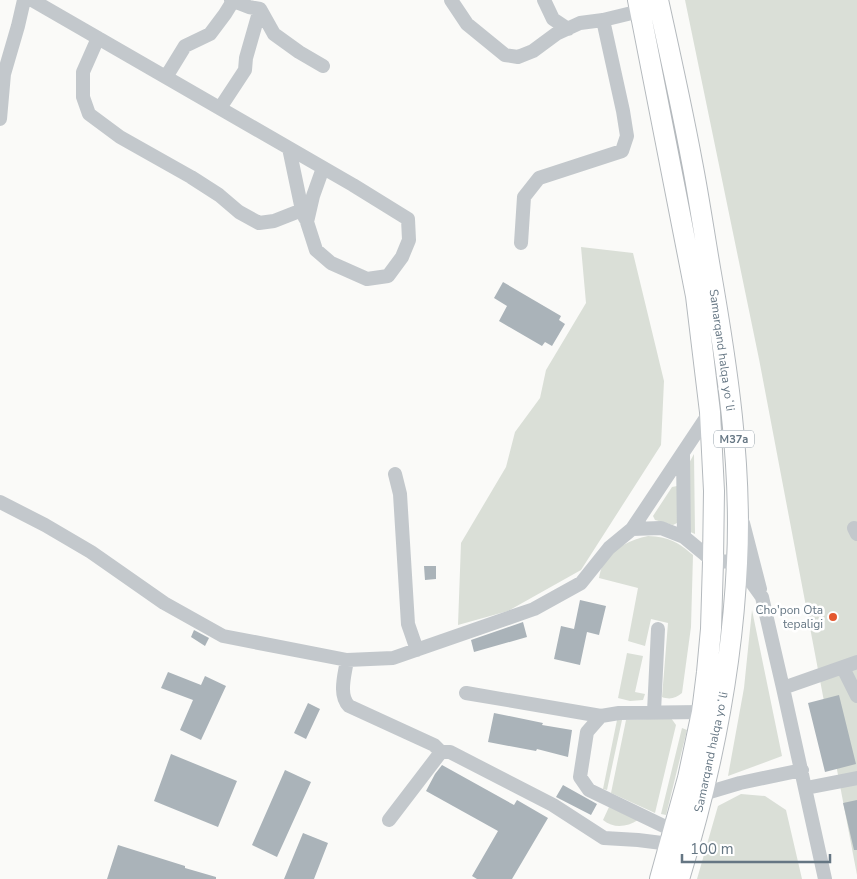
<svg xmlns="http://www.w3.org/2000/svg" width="857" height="879" font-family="'Nunito Sans',sans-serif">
<rect width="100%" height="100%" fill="#fafaf8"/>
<path fill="#dadfd7" d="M685 0H857V875L759 359Z
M581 247 633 253 664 381 661 445 581 570 508 611 458 625 461 543 506 467 515 432 540 398 546 370 586 303Z
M694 454 695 534 688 531 687 467Z
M677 486 678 521 677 523 673 525 655 520 653 516 672 487Z
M648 536C669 537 678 542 693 555L691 627 682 693C676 698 670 700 662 697L668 623 651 619 645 646 628 641 638 588 599 578C600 573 601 567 604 563 614 548 631 539 648 536Z
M752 610 782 756 728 776 744 688Z
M627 653 643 656 635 692 645 694 643 700 630 701 618 698Z
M671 718 676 725 655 813 611 793 626 720Z
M617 720H622L607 790 603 789Z
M682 728 687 730 666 815 661 814Z
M741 794 765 796 786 810 802 879H697L718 806Z
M609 807 638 820C627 827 614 829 603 820Z"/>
<path fill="#aab3b9" d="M503 282 561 316 559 320 565 324 552 346 545 342 542 346 499 321 507 306 494 298Z
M424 566H436V579L425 580Z
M580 600 606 606 599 635 587 632 580 665 554 659 561 626 574 629Z
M523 622 527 637 474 652 471 640Z
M194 630 209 638 205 646 191 637Z
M168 672 201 685 205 676 226 686 201 740 180 730 193 700 161 688Z
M839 695 856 764 825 772 808 703Z
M308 703 320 709 306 739 294 733Z
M494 713 543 723 542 725 572 730 568 757 537 749 536 751 488 742Z
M171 754 237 781 218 827 154 801Z
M442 765 514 805 517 800 548 818 512 879H477L472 876 498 831 426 791 435 774Z
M285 770 311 782 277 857 252 845Z
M563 785 597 804 591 815 556 797Z
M857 800V850H854L843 803Z
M303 833 328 843 314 879H284Z
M118 845 185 866V868L216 877V879H107Z"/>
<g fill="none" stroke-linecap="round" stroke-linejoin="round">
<g stroke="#b4b9bd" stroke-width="22">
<path id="highway" d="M638 0 696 296 710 412 714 491 713 561 711 629 707 672 702 712 688 778 660 879
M658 0C670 54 682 108 692 162 699 198 704 233 710 268 727 365 742 464 737 563 732 671 711 775 679 879"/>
</g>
<path stroke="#c3c8cc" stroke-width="14" d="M32 0 353 185 408 219 409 240 402 257 388 276 367 279 331 263 316 250 307 222 313 196 323 168
M231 0 249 7 260 9 274 34 299 52 323 66
M451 0 467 24 505 55 518 57 533 51 556 34 580 23 603 20 640 11
M544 0 553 19 568 29
M98 38 83 72V97L89 114 120 137 191 177 219 195 239 212 259 223 274 221 302 210
M166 77 185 46 210 34 225 14 233 1
M220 108 245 70 246 58 260 9
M0 119 4 74 18 26 24 0
M289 148 302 210 305 218
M521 243 524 197 539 178 622 151 627 136 623 111 603 20
M683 454 684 537
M395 474 400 494 408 624 417 650
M0 502 45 525 91 552 164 603 223 636 347 660 393 658 534 609 581 583 609 548 632 529 710 412
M743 523 760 589
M854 528 857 534
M632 529 661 528 684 537 713 561 737 562 762 597 783 688 825 879
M347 660C345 674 338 695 349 706L434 745 441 752
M843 668 857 696
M783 688 857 662
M466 693 601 716
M654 712 658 629
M806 788 857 778
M703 794 740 783 802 770
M389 820 441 752H450L553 805 604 838 638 840 670 844
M674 831 589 790 580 777 587 732 601 716 619 713 702 712"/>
<use href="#highway" stroke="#fff" stroke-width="20"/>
</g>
<circle fill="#e4572e" stroke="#fff" stroke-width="2" cx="833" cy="617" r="5"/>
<g text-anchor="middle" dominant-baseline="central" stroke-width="5" stroke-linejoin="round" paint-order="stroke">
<rect fill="#fff" stroke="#939fa8" stroke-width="1" x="714" y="430.5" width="40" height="17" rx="4"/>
<g font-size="11" font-weight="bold" fill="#657683">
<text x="734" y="439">M37a</text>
</g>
<g font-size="12" fill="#657683" stroke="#fff">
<text transform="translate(722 350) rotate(82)">Samarqand halqa yoʻli</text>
<text transform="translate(711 752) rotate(-78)">Samarqand halqa yoʻli</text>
</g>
<g font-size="12" fill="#657683" stroke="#fff" text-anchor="end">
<text x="823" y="610">Cho'pon Ota<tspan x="823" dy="14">tepaligi</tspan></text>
</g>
</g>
<path d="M682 854v8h148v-8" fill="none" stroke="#657683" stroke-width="2.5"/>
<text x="690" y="854" font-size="15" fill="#657683" stroke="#ffffff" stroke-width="4" paint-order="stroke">100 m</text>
</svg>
